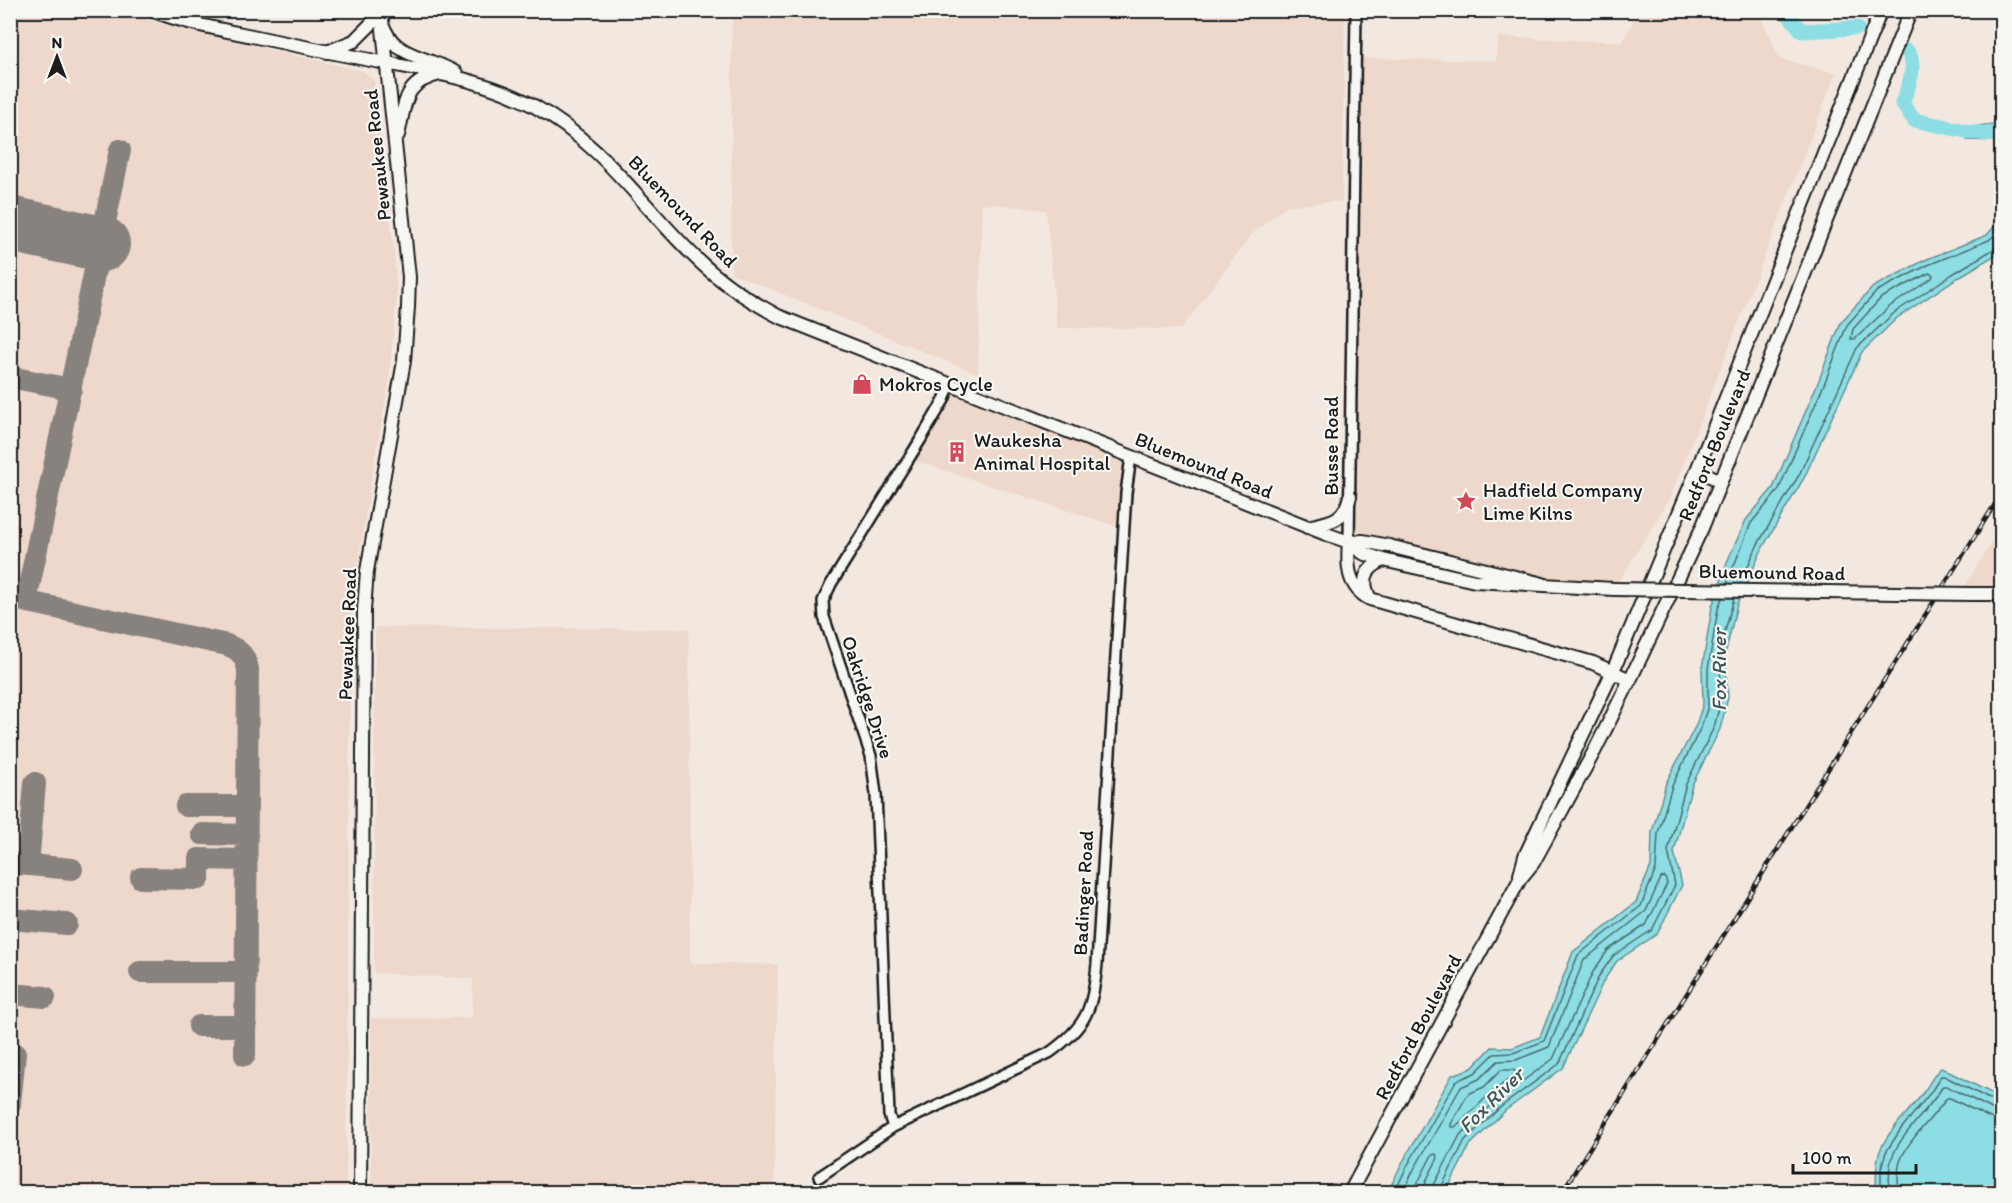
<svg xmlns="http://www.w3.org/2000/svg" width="2012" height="1203" font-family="Itim,sans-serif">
<rect width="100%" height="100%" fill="#f2e8e0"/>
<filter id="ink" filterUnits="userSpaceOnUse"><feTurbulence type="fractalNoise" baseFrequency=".0167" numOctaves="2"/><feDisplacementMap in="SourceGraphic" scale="12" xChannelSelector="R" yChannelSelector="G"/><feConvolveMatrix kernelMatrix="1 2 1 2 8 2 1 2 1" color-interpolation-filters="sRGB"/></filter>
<g filter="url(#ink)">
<path fill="#eed7cb" d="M1758 10 1780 59 1836 73 1670 498 1614 589 1584 588 1349 542 1355 58 1496 61 1498 37 1622 42 1639 11Z
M10 11H126L145 19 183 30 363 71 374 80 394 252 397 295 388 388 374 462 353 595 350 657 346 1192H11Z
M732 11H1345L1342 201 1286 206 1252 234 1181 329 1057 328 1046 210 982 203 978 374 731 273Z
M950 384 1131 457 1124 529 909 459Z
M2001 527V594H1960Z
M375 627 689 629 690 963 778 965 774 1192H371V1018H472L473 979 374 973Z"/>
<path fill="#8ddee4" stroke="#609094" stroke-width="1.5" d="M2001 123V141L1967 140 1969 127Z
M2001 219V249L1997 254 1954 280 1897 318 1862 352 1804 478 1763 547 1737 604 1725 655 1728 698 1720 729 1692 785 1674 852 1682 885 1657 934 1617 961 1604 980 1563 1068 1506 1110 1470 1145 1446 1192H1388L1401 1165 1452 1075 1472 1068 1492 1047 1512 1048 1540 1037 1573 952 1636 902 1651 866 1652 832 1666 783 1696 725 1703 704 1702 669 1712 607 1727 562 1746 520 1773 488 1819 380 1841 322 1873 287 1925 260 1987 235Z
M1941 1068 2001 1098V1184L1997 1192H1875C1878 1179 1874 1165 1880 1151 1889 1128 1911 1111 1925 1090 1931 1082 1933 1075 1941 1068Z"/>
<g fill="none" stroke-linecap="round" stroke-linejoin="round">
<path stroke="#496a6c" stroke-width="1.5" d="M1929 273 1933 275 1932 278 1889 307 1855 339H1851L1853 329 1881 298Z
M1727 583 1751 523 1778 491 1825 382 1847 325 1877 291 1928 265 1989 240 2002 228
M1740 583 1758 544 1799 475 1857 348 1894 313 1951 275 1997 247 2002 246
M1501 1070H1514L1516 1074 1491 1093 1455 1127H1451V1124L1468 1094 1484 1087Z
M1395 1192 1406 1168 1456 1081 1475 1073 1494 1054 1513 1053 1544 1041 1578 955 1641 906 1656 869 1658 833 1672 786 1701 727 1708 706V669L1718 609 1722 598
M1403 1192 1413 1171 1461 1087 1479 1079 1498 1061 1516 1060 1549 1047 1584 960 1646 911 1661 878 1665 877 1667 884 1646 925 1608 950 1593 972 1553 1059 1497 1100 1460 1135 1434 1185 1433 1192
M1413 1192 1432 1155 1436 1154 1438 1158 1426 1181 1424 1192
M1441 1192V1188L1465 1140 1502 1106 1559 1064 1599 976 1613 956 1652 930 1675 885 1668 851 1686 784 1714 727 1722 697 1719 654 1734 598
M1881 1192V1169L1886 1152 1901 1129 1931 1092 1941 1076H1944L1997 1103H2002
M1888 1192C1891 1180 1887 1167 1893 1155 1905 1129 1929 1110 1943 1086H1946L1994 1110 2002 1111
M1898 1192C1899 1181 1896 1170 1901 1159 1911 1136 1933 1118 1947 1098H1950L1990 1118 2002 1120"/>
<path stroke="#8ddee4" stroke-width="15" d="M1785 10 1802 31 1857 28
M1907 51C1919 65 1907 89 1902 103L1914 120 1970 132 2002 135"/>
<path stroke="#87827e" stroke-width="22" d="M10 377 71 389
M10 598 227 645C240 650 245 656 248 669L245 1055
M26 601 120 150
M186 806H247
M202 834 247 835
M10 863 72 869
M28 865 35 783
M141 878 199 879V859L247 860
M10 919 67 924
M140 972H246
M10 994 45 997
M199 1026H246
M10 1053 15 1054 10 1104"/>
<path stroke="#87827e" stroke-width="56" d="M10 224 102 244"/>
<g stroke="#1c1c1c" stroke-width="14">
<path id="minor" d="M1349 542 1356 10
M893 1127 889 1115 876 794 871 756 824 617 823 601 831 584 921 439 944 400 950 384
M819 1177 893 1127 1049 1053C1086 1027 1093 1009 1097 964L1126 493 1131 457"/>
</g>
<g stroke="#1c1c1c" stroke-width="16">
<path id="major" d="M151 10C184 23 218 29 252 36 298 46 344 55 391 64 439 73 490 82 534 106 606 146 642 207 699 261 722 283 750 301 778 316L1326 534 1349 542 1363 541 1389 546 1543 584
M385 30C397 58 433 58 456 73
M327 52 354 41 381 14
M398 135C406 103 402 83 440 74
M1697 470 1721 481
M1307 527C1330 522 1345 521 1350 496
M1349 542C1347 565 1347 587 1370 599L1593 663 1630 680
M1349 542 1363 553 1383 560 1475 581 1614 589
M1971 594H2002
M1370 599C1361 580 1364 570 1383 560
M1520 875 1525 856 1613 671 1697 470 1881 10
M360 1192 364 610 367 571 404 361 408 307 409 277 381 10
M1350 1192 1520 879 1533 863 1595 750 1630 680 1702 528 1911 10"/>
</g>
<use href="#minor" stroke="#f6f6f2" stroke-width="9"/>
<use href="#major" stroke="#f6f6f2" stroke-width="12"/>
<g stroke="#1c1c1c" stroke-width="4.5">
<path id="rail" d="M1562 1192 2002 493"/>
</g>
<use href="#rail" stroke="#f6f6f2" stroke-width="2" stroke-dasharray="7" stroke-linecap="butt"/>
<g stroke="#1c1c1c" stroke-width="16" stroke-linecap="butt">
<path id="major-bridge" d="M1614 589 1971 594"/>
</g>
<use href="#major-bridge" stroke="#f6f6f2" stroke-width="12"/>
</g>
</g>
<defs>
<g id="shop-bare" transform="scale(1.62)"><path d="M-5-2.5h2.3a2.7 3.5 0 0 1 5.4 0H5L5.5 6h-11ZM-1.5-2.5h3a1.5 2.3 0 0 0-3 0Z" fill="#d1495b" stroke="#f6f6f2" stroke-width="2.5" paint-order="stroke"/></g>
<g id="building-bare" transform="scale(1.62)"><path d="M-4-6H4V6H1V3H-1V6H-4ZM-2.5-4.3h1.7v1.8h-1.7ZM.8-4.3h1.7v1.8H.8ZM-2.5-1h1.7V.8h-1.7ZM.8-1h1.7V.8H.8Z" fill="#d1495b" stroke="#f6f6f2" stroke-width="2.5" paint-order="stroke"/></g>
<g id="sight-bare" transform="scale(1.62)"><path d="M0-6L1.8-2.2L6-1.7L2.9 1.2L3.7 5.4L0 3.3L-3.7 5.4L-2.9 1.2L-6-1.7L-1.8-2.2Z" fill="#d1495b" stroke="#f6f6f2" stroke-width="2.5" paint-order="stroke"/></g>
</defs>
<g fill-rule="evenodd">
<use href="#shop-bare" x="862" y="384"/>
<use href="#building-bare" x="957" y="452"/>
<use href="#sight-bare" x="1466" y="501"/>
</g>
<g text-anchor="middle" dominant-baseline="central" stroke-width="4.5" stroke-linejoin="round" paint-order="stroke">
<g font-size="20" fill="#1c1c1c" stroke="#f6f6f2">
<text transform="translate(377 155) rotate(-96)">Pewaukee Road</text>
<text transform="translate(683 211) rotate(46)">Bluemound Road</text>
<text transform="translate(1714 445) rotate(-68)">Redford Boulevard</text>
<text transform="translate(1331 446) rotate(-90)">Busse Road</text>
<text transform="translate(1204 465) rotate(22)">Bluemound Road</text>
<text transform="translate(1772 572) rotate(1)">Bluemound Road</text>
<text transform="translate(347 634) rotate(-88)">Pewaukee Road</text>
<text transform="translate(868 697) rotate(72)">Oakridge Drive</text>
<text transform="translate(1083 893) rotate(-87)">Badinger Road</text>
<text transform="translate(1418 1027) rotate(-62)">Redford Boulevard</text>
</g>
<g font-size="20" fill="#1c1c1c" stroke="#f6f6f2" text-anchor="start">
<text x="879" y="384">Mokros Cycle</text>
<text x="974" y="440">Waukesha<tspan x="974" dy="23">Animal Hospital</tspan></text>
<text x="1483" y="490">Hadfield Company<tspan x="1483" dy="23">Lime Kilns</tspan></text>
</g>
<g font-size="21" font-style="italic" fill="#3e5658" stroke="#f6f6f2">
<text transform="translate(1718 670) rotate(-90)">Fox River</text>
<text transform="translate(1491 1100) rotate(-45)">Fox River</text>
</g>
</g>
<rect width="2012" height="1203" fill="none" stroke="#f6f6f2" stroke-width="36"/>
<rect x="18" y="18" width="1976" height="1167" fill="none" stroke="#1c1c1c" stroke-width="2" filter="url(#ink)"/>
<g transform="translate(57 57)" stroke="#f6f6f2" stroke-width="4.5" paint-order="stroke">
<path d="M0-4.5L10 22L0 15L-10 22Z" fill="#1c1c1c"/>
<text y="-9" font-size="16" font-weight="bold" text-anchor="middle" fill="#1c1c1c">N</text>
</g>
<path d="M1793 1164v9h123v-9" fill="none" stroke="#1c1c1c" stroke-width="3"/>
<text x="1802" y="1164" font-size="18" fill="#1c1c1c" stroke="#f6f6f2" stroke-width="4.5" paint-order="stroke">100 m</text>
</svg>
